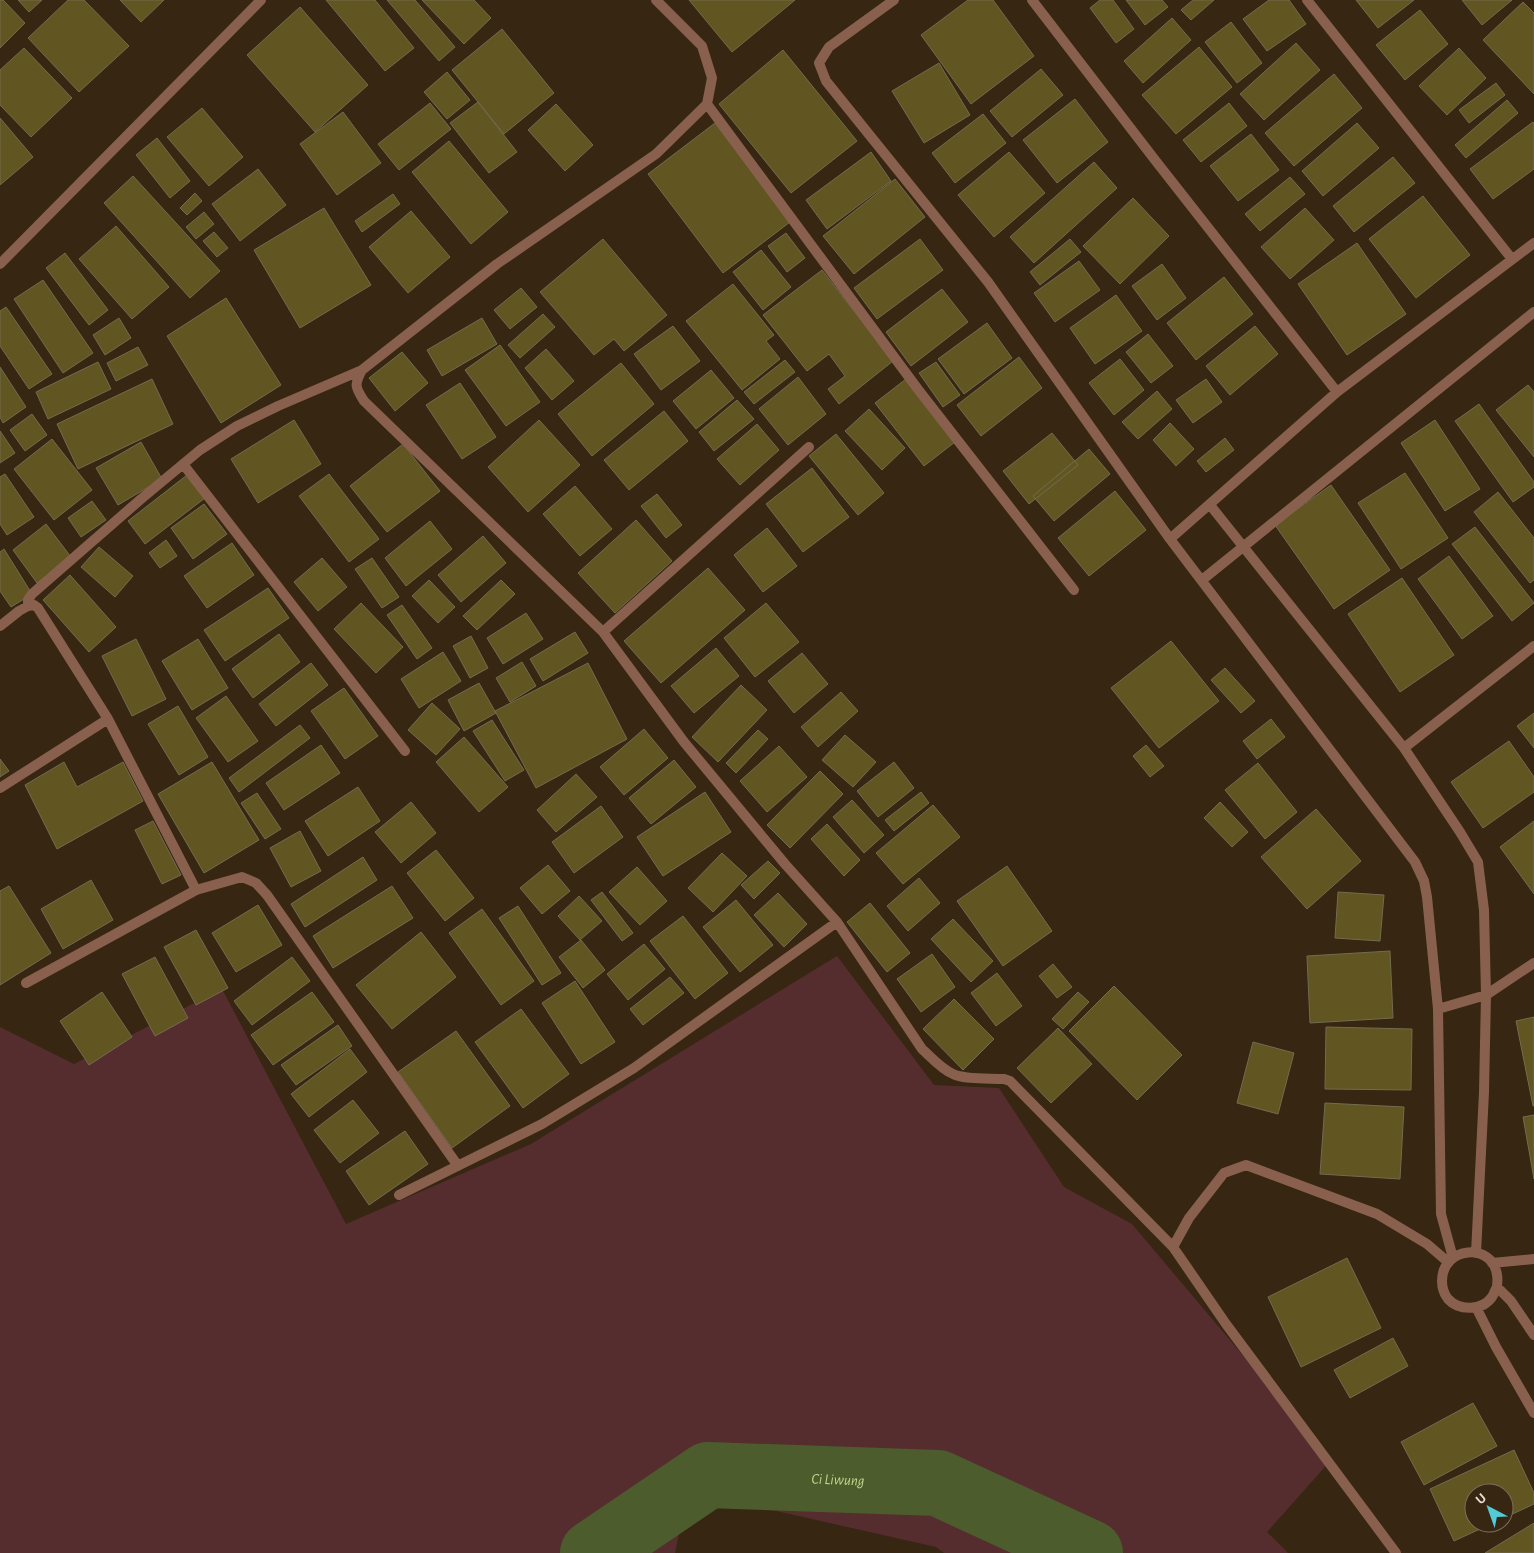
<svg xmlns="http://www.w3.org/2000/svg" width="1534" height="1553" font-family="'Alegreya Sans',sans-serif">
<rect width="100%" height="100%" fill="#372611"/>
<path fill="#562d2f" d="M837 956 934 1085 999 1088 1064 1187 1132 1224 1331 1460 1267 1532 1288 1553H944L936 1547 688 1491 675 1553H0V1027L74 1064 222 989 346 1224 531 1144Z"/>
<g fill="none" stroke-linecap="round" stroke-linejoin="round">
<path stroke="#4d5c2c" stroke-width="66" id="s1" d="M593 1553 708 1475 938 1483 1090 1553"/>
</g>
<path fill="#615521" stroke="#726c50" d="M0 0H3L25 23 0 48Z
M18 0H42L29 12Z
M68 0H84L129 46 79 92 28 38Z
M120 0H164L141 22Z
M326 0H375L414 48 385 71Z
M387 0H415L455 47 439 61Z
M422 0H474L491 18 464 44Z
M689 0H795L732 52Z
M968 0H993L1034 56 971 104 921 35Z
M1100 0H1113L1134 29 1116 43 1090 8Z
M1126 0H1162L1168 7 1145 25Z
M1193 0H1214L1191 20 1181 10Z
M1269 0H1289L1306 24 1267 51 1243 19Z
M1356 0H1414L1378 28Z
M1462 0H1512L1482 25Z
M1523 2 1534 13V94L1483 40Z
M300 7 368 85 315 132 247 55Z
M1420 10 1448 44 1405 80 1376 45Z
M1172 18 1191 40 1143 83 1124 61Z
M1231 22 1262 63 1237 83 1205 42Z
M502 29 554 93 504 134 452 70Z
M1296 43 1320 70 1264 120 1240 94Z
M1199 47 1232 87 1176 134 1142 95Z
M24 48 72 98 31 137 0 105V70Z
M1459 48 1486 78 1447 115 1419 86Z
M783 50 857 141 791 193 719 104Z
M939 63 970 115 924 143 892 91Z
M1041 69 1063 95 1012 137 990 111Z
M447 72 470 100 447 119 424 92Z
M1334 74 1362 108 1294 166 1265 133Z
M1496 83 1505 95 1469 123 1459 110Z
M1075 99 1108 142 1057 183 1023 140Z
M1507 100 1518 113 1466 158 1455 145Z
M478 102 517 152 489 173 450 123Z
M430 103 451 129 399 170 378 144Z
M1229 103 1247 126 1201 162 1183 140Z
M556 104 593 145 565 171 528 130Z
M202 108 243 157 209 186 167 137Z
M343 112 381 163 337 195 300 144Z
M983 114 1006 143 955 183 932 153Z
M0 118 33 157 0 185Z
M1533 122 1534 124V169L1493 199 1470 169Z
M715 123 790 222 723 273 648 174Z
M1357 123 1379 148 1323 196 1302 171Z
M1251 134 1279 170 1238 201 1210 166Z
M157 138 190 181 170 198 136 155Z
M449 141 508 212 471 244 412 172Z
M871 152 891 181 827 229 806 200Z
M1009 152 1045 193 994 237 958 195Z
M1393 157 1415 183 1354 232 1333 206Z
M1094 162 1117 188 1034 263 1010 237Z
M258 169 286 205 240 241 212 204Z
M133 176 220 271 190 298 104 203Z
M1290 177 1305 194 1260 231 1245 214Z
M895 179 925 217 854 274 823 236Z
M195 193 202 201 187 215 180 208Z
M393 194 400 204 362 232 355 221Z
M1423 196 1470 255 1416 298 1369 239Z
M1133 198 1169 236 1120 284 1083 246Z
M324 208 371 285 300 328 254 250Z
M1305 208 1334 240 1290 279 1261 247Z
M411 211 450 257 408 293 369 247Z
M204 212 214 224 196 239 186 227Z
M116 226 169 287 132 319 79 259Z
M214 232 228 248 217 257 203 241Z
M786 233 805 258 787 272 768 246Z
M603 239 667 315 624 351 614 339 594 355 540 292Z
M920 239 943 270 877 319 854 288Z
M1070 239 1081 252 1040 285 1030 272Z
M1357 243 1406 314 1347 355 1298 284Z
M761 250 791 287 763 310 733 272Z
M65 253 108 310 89 325 46 268Z
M1079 261 1100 290 1055 322 1034 293Z
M1162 264 1186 298 1157 320 1132 286Z
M822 270 893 361 839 404 828 389 845 376 829 354 807 371 763 315Z
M1224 277 1253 314 1196 360 1167 323Z
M43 280 93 353 63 373 14 299Z
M733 284 774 335 766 341 780 359 742 390 686 321Z
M521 288 537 307 510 329 494 310Z
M942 289 968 322 911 366 886 332Z
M1116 295 1142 331 1095 364 1070 328Z
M226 298 281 385 221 423 167 336Z
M6 307 52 374 29 389 0 346V311Z
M543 314 555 327 520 358 508 345Z
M119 318 131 338 105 355 93 335Z
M482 318 497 344 442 376 427 350Z
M987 323 1012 358 964 394 938 359Z
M673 326 700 361 661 390 634 354Z
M1255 326 1278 354 1230 395 1206 366Z
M1148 334 1173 366 1151 383 1126 352Z
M500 345 540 402 506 426 465 370Z
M138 347 148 365 116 381 107 363Z
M546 349 574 381 552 400 525 368Z
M402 352 428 383 395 411 369 378Z
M1019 357 1042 388 981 436 957 405Z
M1120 359 1144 390 1114 415 1089 383Z
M785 360 795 372 754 404 744 392Z
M98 362 111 389 48 419 36 392Z
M936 362 960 395 943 407 919 373Z
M621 363 654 404 592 456 558 414Z
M0 367 26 407 3 423 0 417Z
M711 370 734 398 696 429 673 401Z
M798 377 826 414 788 445 759 409Z
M152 379 173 424 78 469 57 424Z
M906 379 955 442 924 466 875 403Z
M1206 379 1222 402 1193 423 1176 400Z
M460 383 496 437 462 459 426 405Z
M1528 385 1534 392V457L1496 410Z
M1157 391 1172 409 1138 439 1122 422Z
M737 400 754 419 714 451 699 432Z
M1479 404 1534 482V487L1513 502 1455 421Z
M869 409 905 448 882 470 845 431Z
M664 411 688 441 629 490 604 460Z
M32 414 47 435 25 451 10 430Z
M294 420 321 464 258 503 231 459Z
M539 420 580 465 528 512 488 467Z
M1435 420 1480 489 1445 511 1401 443Z
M1170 423 1194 449 1176 466 1153 440Z
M757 424 779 450 740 485 717 459Z
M0 431 15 453 0 463Z
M1052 433 1078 465 1029 504 1003 471Z
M836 434 884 493 858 515 809 456Z
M1225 438 1234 450 1206 472 1197 461Z
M52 439 92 490 54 520 14 469Z
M141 442 162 479 118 505 96 468Z
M403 444 440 491 387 532 350 486Z
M1089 449 1110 474 1054 521 1033 496Z
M812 468 849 517 803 552 766 504Z
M1405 473 1448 538 1401 569 1358 503Z
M5 474 34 517 7 535 0 524V477Z
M329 474 379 539 349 562 299 496Z
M187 475 205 498 145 544 128 521Z
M1331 485 1390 570 1334 609 1275 525Z
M575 486 612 529 580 556 543 514Z
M1115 491 1146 530 1089 576 1058 538Z
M1498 492 1534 538V580L1530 583 1474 512Z
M657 494 682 525 666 538 641 506Z
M92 501 106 520 81 537 68 518Z
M204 504 227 534 193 559 171 528Z
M636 520 672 561 615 613 578 573Z
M430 521 452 549 406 586 385 558Z
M46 524 71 557 37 583 13 550Z
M1475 527 1534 603 1512 621 1452 544Z
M767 528 797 566 763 592 734 555Z
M483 536 506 563 461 602 438 575Z
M166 540 177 556 160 568 149 553Z
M232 543 254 575 207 608 184 576Z
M99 547 133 576 115 597 81 567Z
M4 549 32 594 11 607 0 591V552Z
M1449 556 1493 616 1462 639 1418 579Z
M322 558 347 587 318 611 294 582Z
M372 558 399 597 382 608 355 569Z
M708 568 745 610 661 683 624 641Z
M70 575 116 627 89 652 43 600Z
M1402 578 1454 655 1400 692 1348 614Z
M429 580 455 607 438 623 412 596Z
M501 580 515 594 477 630 463 616Z
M268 588 289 618 225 661 204 630Z
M361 603 403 647 376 673 334 629Z
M766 603 799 642 755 677 724 638Z
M402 605 432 648 417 659 387 615Z
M526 613 543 639 503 664 487 638Z
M575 632 588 653 543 681 530 659Z
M279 634 300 662 253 698 232 669Z
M471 636 488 668 470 678 453 646Z
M136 639 166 699 132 716 102 656Z
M198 639 228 688 192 710 162 661Z
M1171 641 1219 701 1159 748 1111 688Z
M716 648 739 676 694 713 671 686Z
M443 652 461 681 419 708 401 679Z
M802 653 828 684 794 713 768 681Z
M522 662 536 686 510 702 496 678Z
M311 663 328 685 276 726 259 704Z
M588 663 627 739 536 788 495 711Z
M1225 668 1255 701 1241 713 1211 680Z
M479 683 496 713 464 731 448 700Z
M741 685 767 710 718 762 692 737Z
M344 688 378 736 345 759 311 711Z
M841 692 858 711 818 747 801 727Z
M226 696 258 741 228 762 196 718Z
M432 703 460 729 436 755 408 730Z
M178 706 208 757 179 775 148 724Z
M1534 713V748L1517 726Z
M1271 719 1285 737 1257 759 1243 741Z
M492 720 524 770 505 781 473 731Z
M300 725 310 738 239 792 229 778Z
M644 729 668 758 624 795 600 767Z
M758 730 768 739 736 773 726 763Z
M845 735 876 762 853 787 822 760Z
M464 737 508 787 479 812 436 762Z
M1509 741 1534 777V792L1483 828 1451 782Z
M321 745 340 773 284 810 266 783Z
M1146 745 1164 766 1150 777 1133 756Z
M779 746 807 777 767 812 740 781Z
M0 759 9 771 0 777Z
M674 760 696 787 651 824 629 798Z
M64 762 77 787 123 762 143 801 57 849 25 785Z
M212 762 259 840 204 873 158 794Z
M894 762 914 788 878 817 857 791Z
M1258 763 1297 812 1265 839 1225 790Z
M820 771 843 794 790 848 767 825Z
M576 774 597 797 556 832 537 810Z
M358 787 380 821 328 856 305 821Z
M705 792 731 832 663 876 637 837Z
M921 792 929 803 894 831 885 820Z
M257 793 281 829 265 839 241 803Z
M852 800 884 835 864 853 833 817Z
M411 802 436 833 401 863 375 832Z
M1220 802 1248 832 1232 847 1204 818Z
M933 805 960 837 903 884 876 853Z
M601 806 623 837 574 873 552 842Z
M1316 809 1361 861 1307 909 1261 857Z
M153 821 181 875 162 884 135 830Z
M1534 821V894L1500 847Z
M827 824 860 860 844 876 811 839Z
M300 831 321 871 291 887 270 848Z
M436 850 474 898 445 921 407 873Z
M722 853 747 876 713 912 688 888Z
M363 857 377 880 305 927 291 904Z
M768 861 780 873 754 899 741 885Z
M548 865 570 891 542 914 520 888Z
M1007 866 1052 931 1003 966 957 901Z
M637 867 667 901 640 925 609 892Z
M919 878 940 903 908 931 887 906Z
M91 880 113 920 63 949 41 909Z
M9 886 51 953 0 985V891Z
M392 886 413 918 333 968 313 936Z
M602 892 633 933 622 941 591 900Z
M1338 892 1384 895 1380 941 1335 938Z
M778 893 807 924 784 947 754 915Z
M579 896 602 921 580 940 558 916Z
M736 900 773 945 740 972 703 927Z
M870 903 910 953 887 972 847 922Z
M258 905 282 945 236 972 212 933Z
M518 906 561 973 542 985 499 918Z
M482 909 534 981 501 1005 449 933Z
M683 916 728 973 695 999 650 941Z
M953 919 993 961 971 982 931 939Z
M196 930 228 988 196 1005 164 947Z
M421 932 456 977 392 1029 356 985Z
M581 940 605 970 583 988 559 957Z
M644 944 665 969 628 1000 607 974Z
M1390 951 1393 1018 1310 1023 1307 956Z
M932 954 955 987 921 1012 897 979Z
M155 957 188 1018 155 1036 122 974Z
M292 957 310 981 252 1025 234 1001Z
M1053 964 1072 987 1057 998 1039 976Z
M997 973 1022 1006 996 1026 971 993Z
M670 977 684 993 643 1025 630 1009Z
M575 981 615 1042 581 1064 542 1003Z
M1114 986 1182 1055 1137 1100 1069 1031Z
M102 992 132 1037 89 1065 60 1021Z
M312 992 334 1022 273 1065 251 1035Z
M1078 992 1089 1002 1063 1029 1052 1019Z
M954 999 994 1039 963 1070 923 1029Z
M521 1009 569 1074 523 1108 475 1042Z
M1534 1017V1106H1533L1516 1021Z
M338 1025 352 1046 296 1085 281 1065Z
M1326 1027 1412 1029 1411 1090 1325 1089Z
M1058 1028 1092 1064 1051 1103 1017 1068Z
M456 1031 510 1106 452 1148 398 1072Z
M1253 1042 1294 1053 1278 1114 1237 1103Z
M350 1049 367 1072 309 1117 291 1094Z
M353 1100 379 1133 340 1163 314 1130Z
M1325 1103 1404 1107 1400 1179 1320 1174Z
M1534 1115V1179L1523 1117Z
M405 1131 428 1164 369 1205 346 1171Z
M1347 1258 1381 1328 1301 1367 1268 1297Z
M1393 1338 1408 1366 1350 1398 1334 1370Z
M1473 1403 1497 1446 1424 1485 1401 1442Z
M1514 1450 1534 1493V1504L1504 1518V1493H1474V1523H1493L1454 1541 1430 1489Z
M1534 1523V1553H1485Z"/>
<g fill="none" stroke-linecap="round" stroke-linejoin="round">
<path stroke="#89604e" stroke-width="10" d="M894 0 829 47 819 63 826 81 988 282 1170 539 1415 862 1424 881 1427 897 1438 1009 1441 1214 1453 1258
M1032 0 1155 160 1337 392
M1307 0 1512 259
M707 104 917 388 1074 590
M0 264 261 0
M362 370C354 385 355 387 364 401L603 632 684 742 785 864 837 922 922 1049C931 1057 941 1069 953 1074 965 1080 990 1078 1004 1079L1010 1081 1173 1247 1226 1324 1396 1553
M183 464 405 751
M1210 505 1404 748 1460 832 1478 862 1484 910 1486 995 1484 1092 1476 1253
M1170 539 1337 392 1534 243
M1202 580 1534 312
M28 606V600L32 594 141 499 200 450 237 426 278 406 362 370 497 264 656 154 707 104 712 78 702 46 656 0
M0 626 19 611 28 606 34 605 38 608 108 719
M603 632 809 447
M1404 748 1534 646
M0 788 108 719 196 890
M26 983 196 890 242 877 256 883 267 895 458 1166
M1438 1009 1486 995 1534 963
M399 1195 542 1124 634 1068 837 922
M1173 1247 1189 1218 1224 1173 1246 1165 1377 1214 1427 1244 1448 1262
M1492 1263 1534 1259
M1497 1287C1495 1290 1494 1294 1492 1297 1482 1311 1459 1311 1448 1299 1444 1294 1442 1287 1442 1281 1442 1246 1493 1242 1497 1275 1498 1279 1497 1283 1497 1287L1511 1301 1534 1335
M1476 1307 1496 1347 1534 1413"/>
</g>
<g text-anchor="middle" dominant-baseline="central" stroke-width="4" stroke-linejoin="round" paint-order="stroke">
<g font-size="15" font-style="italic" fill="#bdd88c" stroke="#372611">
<text stroke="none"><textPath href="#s1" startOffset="269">Ci Liwung</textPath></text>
</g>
</g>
<g transform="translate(1489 1508) rotate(319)"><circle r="24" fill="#372611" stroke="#7d6f5d"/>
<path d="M0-4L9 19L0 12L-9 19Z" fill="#52cbd7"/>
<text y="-8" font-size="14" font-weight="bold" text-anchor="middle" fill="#e7dccf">U</text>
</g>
</svg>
